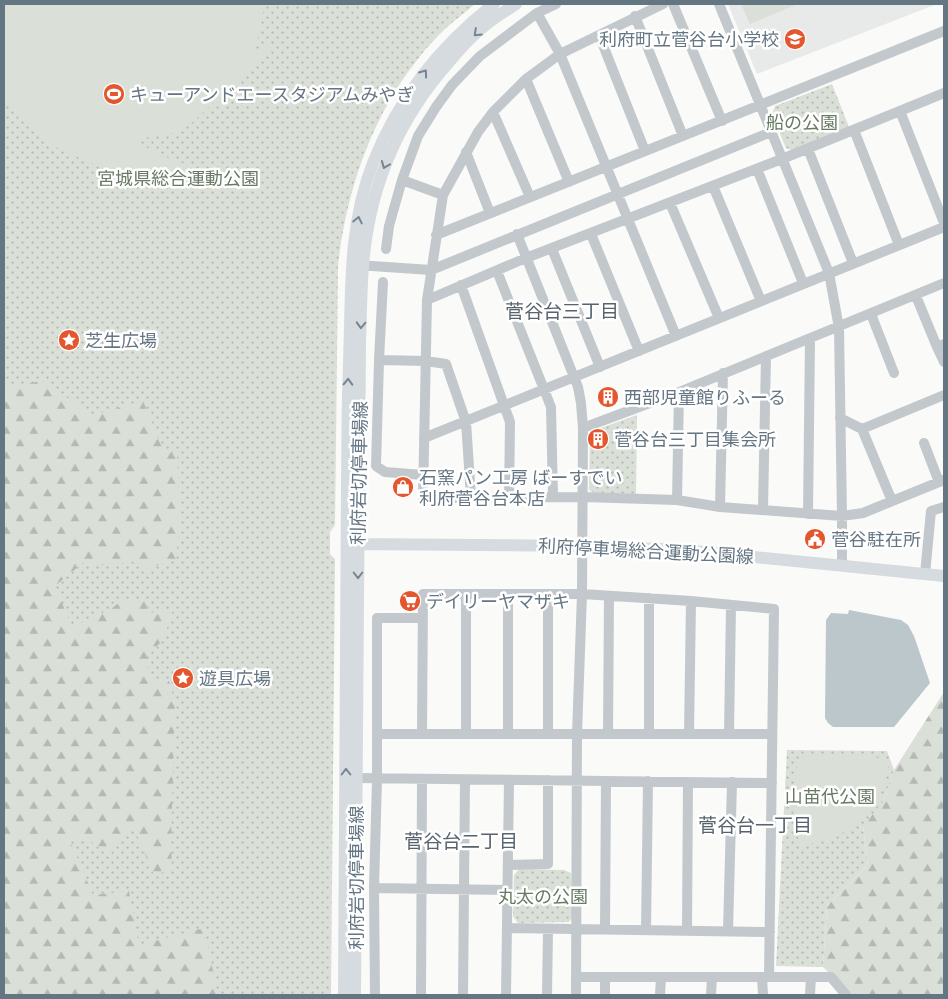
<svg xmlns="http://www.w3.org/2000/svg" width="948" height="999" font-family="Roboto,'Noto Sans JP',sans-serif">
<defs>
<pattern id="green-dots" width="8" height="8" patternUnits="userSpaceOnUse" patternTransform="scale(1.25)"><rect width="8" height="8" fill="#dadfd7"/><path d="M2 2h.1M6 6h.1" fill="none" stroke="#b4b9b4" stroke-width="1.8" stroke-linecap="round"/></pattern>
<pattern id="forest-firs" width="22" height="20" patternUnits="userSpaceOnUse" patternTransform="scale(1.25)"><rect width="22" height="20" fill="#dadfd7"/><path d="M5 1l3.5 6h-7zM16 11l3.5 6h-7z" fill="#b4b9b4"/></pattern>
</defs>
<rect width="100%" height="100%" fill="#fafaf8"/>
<path fill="#e8e9e9" d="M728 4H937L757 74Z"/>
<path fill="url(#green-dots)" d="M4 4H475C462 15 447 26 435 39 377 101 347 183 338 266L335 525 330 532V554L335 559 331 995H4Z
M832 84 849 127 794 151 786 148 772 115 775 106Z
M637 415 636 494 594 493 589 490 590 432Z
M787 750 887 751 894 770 883 802 863 827 868 865 827 906 823 967 776 966Z
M519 869 564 870 571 873 573 917 569 922 518 923 513 916 514 875Z"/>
<path fill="url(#forest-firs)" d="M42 381 93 415 143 401 165 454 177 451 180 520 176 559 144 570 140 561 95 566 84 562 55 586 72 627 111 609 121 601 146 599 149 613 173 610 163 640 147 656 149 679 169 681 175 703 171 842 172 872 153 873 134 828 109 855 90 841 69 838 93 895 129 891 139 945 204 928 218 995H4V387Z
M944 692V995H851L823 967 827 906 868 865 863 826 883 802 894 770Z"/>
<path fill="#dadfd7" d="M4 4H264L261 29 254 49 256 51 266 41 270 50 193 122 174 133 132 140 163 156 224 178 218 189 140 179 86 161 56 147 40 137 16 115 4 102Z
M741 4H798L750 24Z
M865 754 885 760 889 770 878 799 854 825 832 840 800 845 793 819 797 766 808 755Z"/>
<path fill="#bbc7cb" d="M849 610 901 620 908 625 914 636 930 683 894 727H833L828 723 825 718 826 620 831 613 848 614Z"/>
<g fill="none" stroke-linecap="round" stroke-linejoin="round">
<path stroke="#c3c8cc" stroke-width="10" d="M663 4 560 54 526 79 493 112 478 132 443 195 427 300 423 498 583 497 677 500 720 507 842 516 863 513 944 480
M673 4 722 121
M719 4 829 273 839 328 842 516V565
M537 13 560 54 676 336
M635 16 683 136
M599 35 645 151
M526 79 569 182
M900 111 944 223
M493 112 530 197
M854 130 899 245
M808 149 853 263
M466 152 490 213
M757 169 803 283
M402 180 443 195
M713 186 761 301
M670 203 719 318
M517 234 578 387 581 403 583 428 582 594 577 734 576 995
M591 234 639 351
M436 235 944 31
M386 249 389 226 402 180 418 136 436 107 452 85 480 56 537 13 556 4
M552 249 600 367
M357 265 431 270 771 132
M497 271 551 407 553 497
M383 282 379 360 376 466 385 472 423 475
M461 285 510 422 509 497
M916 296 937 347
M427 300 526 258 782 159 944 93
M871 314 894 373
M944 344 937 347 944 362
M379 360 426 361 446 364 466 422 471 497
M840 418 862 429 944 395
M583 428 679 392 944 283
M862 429 892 501
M424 438 944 227
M924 443 939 482
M677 500 679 392
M720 507 723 373
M763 510 766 356
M808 514 810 339
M925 574 931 511 944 507
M466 594V734
M548 594V734
M377 734H772
M422 734 423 594H582L691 601 774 609 769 977
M508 734V594
M608 734 609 596
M649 734V598
M689 734 691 601
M729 734 731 605
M357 778 772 783
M508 865 548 864V780
M374 888 507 890
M507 928 770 932
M605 929 606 781
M646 930 648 781
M687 930 688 782
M728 931 732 782
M576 977H811L810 995
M762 977 763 995
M811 977H831L846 995
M375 995 374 888 377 779V618H423
M421 995 422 779
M463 995 465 780
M506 995 509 780
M547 995 548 929
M605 995V977
M660 995 661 977
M711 995 712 977"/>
<path stroke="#d6dbdf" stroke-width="12" d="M352 544 583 546 685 550 944 576
M344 995C344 825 346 655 347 484 347 432 348 380 350 328 351 272 352 216 373 163 398 99 440 46 494 4
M355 995 360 342C361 317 361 292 363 266 369 187 397 120 450 61 460 49 470 38 482 28 492 19 504 12 516 4"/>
</g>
<defs><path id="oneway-chevron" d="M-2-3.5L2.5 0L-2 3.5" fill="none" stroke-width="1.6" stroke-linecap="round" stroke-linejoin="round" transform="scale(1.25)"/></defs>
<g stroke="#768591">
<use href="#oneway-chevron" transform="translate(477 33) rotate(137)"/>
<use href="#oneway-chevron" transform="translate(424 73) rotate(-54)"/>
<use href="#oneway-chevron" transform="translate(385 165) rotate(112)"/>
<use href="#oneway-chevron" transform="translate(358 220) rotate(-78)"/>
<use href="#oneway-chevron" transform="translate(361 325) rotate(92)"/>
<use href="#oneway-chevron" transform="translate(348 382) rotate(-88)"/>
<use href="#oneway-chevron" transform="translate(358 575) rotate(90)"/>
<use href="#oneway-chevron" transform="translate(346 772) rotate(-90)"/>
</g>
<defs>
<g id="school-disc" transform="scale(1.125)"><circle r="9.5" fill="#e4572e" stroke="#fff"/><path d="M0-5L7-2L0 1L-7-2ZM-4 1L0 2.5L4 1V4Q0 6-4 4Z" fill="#fff"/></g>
<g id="stadium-disc" transform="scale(1.125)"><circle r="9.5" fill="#e4572e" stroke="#fff"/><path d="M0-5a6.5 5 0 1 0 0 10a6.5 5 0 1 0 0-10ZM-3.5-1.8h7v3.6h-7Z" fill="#fff"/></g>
<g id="sight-disc" transform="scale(1.125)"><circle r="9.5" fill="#e4572e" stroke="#fff"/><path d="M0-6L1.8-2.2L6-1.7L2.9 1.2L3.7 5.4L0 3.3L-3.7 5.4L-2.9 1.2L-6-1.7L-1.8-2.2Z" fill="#fff"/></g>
<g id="building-disc" transform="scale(1.125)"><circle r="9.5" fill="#e4572e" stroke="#fff"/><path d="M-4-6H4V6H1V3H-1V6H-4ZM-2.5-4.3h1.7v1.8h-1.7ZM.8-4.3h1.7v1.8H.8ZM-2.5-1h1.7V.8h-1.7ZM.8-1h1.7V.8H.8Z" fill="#fff"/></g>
<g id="shop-disc" transform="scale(1.125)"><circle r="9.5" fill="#e4572e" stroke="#fff"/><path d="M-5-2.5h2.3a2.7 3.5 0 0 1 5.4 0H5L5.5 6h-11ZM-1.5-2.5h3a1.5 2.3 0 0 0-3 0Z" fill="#fff"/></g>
<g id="civic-disc" transform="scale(1.125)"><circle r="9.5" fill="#e4572e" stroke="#fff"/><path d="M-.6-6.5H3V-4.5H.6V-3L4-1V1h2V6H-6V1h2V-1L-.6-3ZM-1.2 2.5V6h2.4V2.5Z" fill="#fff"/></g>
<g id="supermarket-disc" transform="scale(1.125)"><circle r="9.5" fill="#e4572e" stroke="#fff"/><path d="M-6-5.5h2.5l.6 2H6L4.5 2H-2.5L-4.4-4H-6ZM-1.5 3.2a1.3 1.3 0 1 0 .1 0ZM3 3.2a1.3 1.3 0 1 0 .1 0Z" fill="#fff"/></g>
</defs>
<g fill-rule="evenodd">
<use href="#school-disc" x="795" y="39"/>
<use href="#stadium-disc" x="114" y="94"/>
<use href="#sight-disc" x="69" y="340"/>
<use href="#building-disc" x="608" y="397"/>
<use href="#building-disc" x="598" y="439"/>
<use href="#shop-disc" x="403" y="487"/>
<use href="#civic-disc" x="815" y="539"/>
<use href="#supermarket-disc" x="410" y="601"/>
<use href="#sight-disc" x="183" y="678"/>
</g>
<g text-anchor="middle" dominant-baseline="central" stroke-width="5" stroke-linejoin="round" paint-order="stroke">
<g font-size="18" fill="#657683" stroke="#fff" text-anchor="start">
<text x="779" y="39" text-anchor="end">利府町立菅谷台小学校</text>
<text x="130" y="94">キューアンドエースタジアムみやぎ</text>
<text x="85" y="340">芝生広場</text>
<text x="624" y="397">西部児童館りふーる</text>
<text x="614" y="439">菅谷台三丁目集会所</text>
<text x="419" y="477">石窯パン工房 ばーすでい<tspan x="419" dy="21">利府菅谷台本店</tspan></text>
<text x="831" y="539">菅谷駐在所</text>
<text x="426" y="601">デイリーヤマザキ</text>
<text x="199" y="678">遊具広場</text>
</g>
<g font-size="18" fill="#687a64" stroke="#fff">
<text x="802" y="122">船の公園</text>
<text x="178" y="178">宮城県総合運動公園</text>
<text x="830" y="796">山苗代公園</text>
<text x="543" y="896">丸太の公園</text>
</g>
<g font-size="18" fill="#657683" stroke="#fff">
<text transform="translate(359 473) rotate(-89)">利府岩切停車場線</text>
<text transform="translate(646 551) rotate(3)">利府停車場総合運動公園線</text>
<text transform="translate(356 878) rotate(-90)">利府岩切停車場線</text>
</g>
<g font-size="19" fill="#57646e" stroke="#fff">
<text x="562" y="311">菅谷台三丁目</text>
<text x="755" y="825">菅谷台一丁目</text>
<text x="461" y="841">菅谷台二丁目</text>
</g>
</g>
<rect width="948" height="999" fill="none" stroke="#657683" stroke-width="10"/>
</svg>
